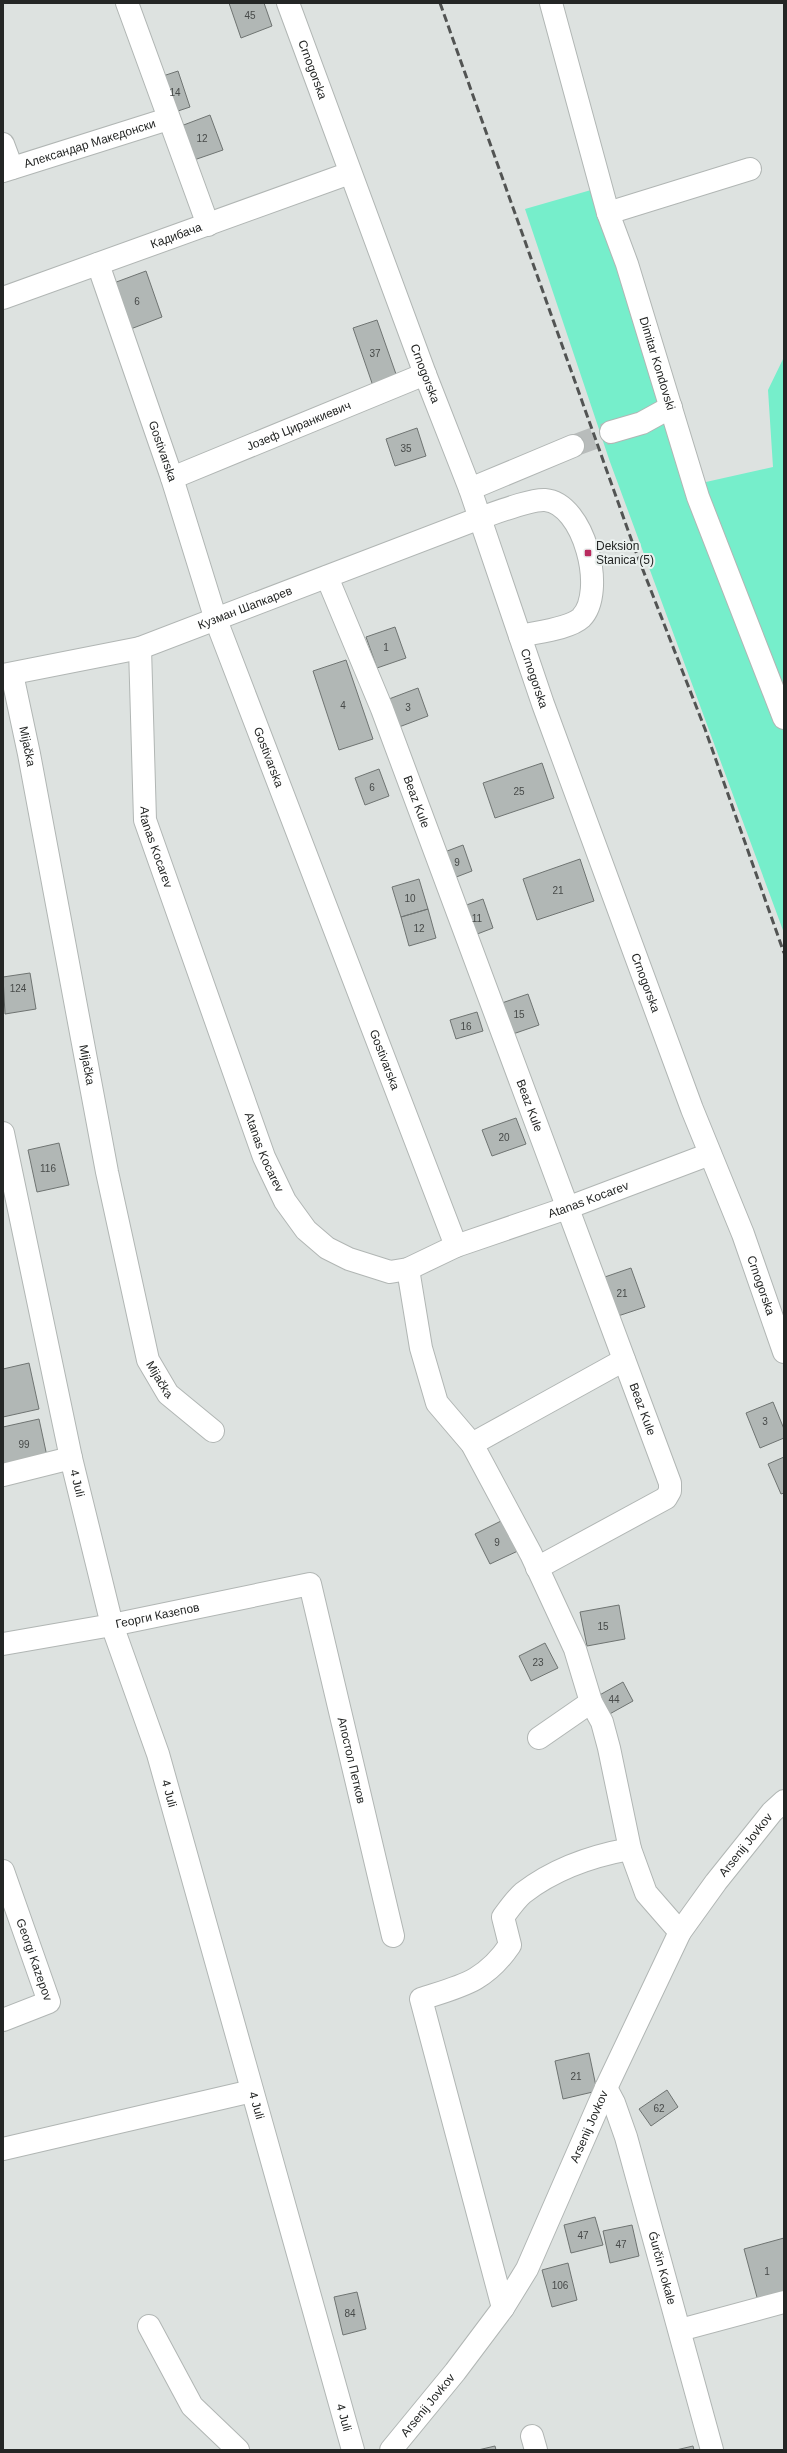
<svg xmlns="http://www.w3.org/2000/svg" width="787" height="2453" font-family="Arial,sans-serif">
<rect width="100%" height="100%" fill="#dde2e0"/>
<path fill="#76eecb" d="M598 188 688 486 773 467 768 390 784 357V933L610 462 525 209Z"/>
<path fill="#b1b7b5" stroke="#6f7472" d="M229 3H264L272 26 241 38Z
M178 71 190 107 172 113 160 77Z
M210 115 223 150 194 160 181 126Z
M146 271 162 317 128 330 111 284Z
M377 320 397 377 373 386 353 328Z
M417 428 426 456 395 466 386 439Z
M395 627 406 658 377 668 366 637Z
M346 660 373 739 339 750 313 671Z
M418 688 428 716 399 727 389 699Z
M542 763 554 798 495 818 483 783Z
M379 769 389 796 365 805 355 778Z
M463 845 472 871 451 879 442 853Z
M580 859 594 901 537 920 523 879Z
M419 879 428 909 401 917 392 887Z
M483 899 493 928 472 936 461 907Z
M428 909 436 938 409 946 401 917Z
M30 973 36 1009 5 1014 3 977Z
M528 994 539 1025 510 1035 499 1004Z
M477 1012 483 1031 456 1039 450 1020Z
M516 1118 526 1144 492 1156 482 1130Z
M59 1143 69 1185 37 1192 28 1150Z
M631 1268 645 1307 612 1318 599 1279Z
M29 1363 39 1409 3 1417V1369Z
M773 1402 784 1429V1438L760 1448 746 1413Z
M39 1419 48 1461 3 1471V1427Z
M784 1457V1493L781 1494 768 1464Z
M505 1519 520 1550 490 1564 475 1534Z
M619 1605 625 1639 587 1646 580 1612Z
M545 1643 558 1668 531 1681 519 1656Z
M623 1682 633 1701 606 1716 596 1697Z
M589 2053 597 2091 563 2099 555 2061Z
M667 2090 678 2107 651 2126 639 2109Z
M595 2217 603 2245 571 2253 564 2225Z
M632 2225 639 2256 610 2263 603 2231Z
M784 2238V2294L758 2301 744 2249Z
M568 2263 577 2300 552 2307 542 2270Z
M357 2292 366 2329 343 2335 334 2297Z
M495 2446 496 2450H478Z
M693 2446 694 2450H676Z"/>
<g fill="none" stroke-linecap="round" stroke-linejoin="round">
<path stroke="#b8bcbb" stroke-width="22" stroke-dasharray="22 11" stroke-linecap="butt" d="M573 446 611 432"/>
<g stroke="#b1b6b4" stroke-width="24">
<g id="minor">
<path d="M127 3 208 225"/>
<path id="s1" d="M288 3 425 374 470 489 543 704 692 1109 743 1234 784 1352"/>
<path id="s2" d="M551 3 608 213 627 264 698 497 784 718"/>
<path d="M3 144 12 168"/>
<path id="s3" d="M3 171 168 119"/>
<path d="M608 213 750 169"/>
<path id="s4" d="M98 264 172 478 216 620 456 1246"/>
<path id="s5" d="M3 298 350 173"/>
<path d="M611 432 642 423 671 407"/>
<path id="s6" d="M172 478 425 374"/>
<path d="M470 489 573 446"/>
<path id="s7" d="M327 577 382 709 670 1483V1491L666 1498 537 1568"/>
<path id="s8" d="M140 648 145 820 264 1157 285 1201 306 1230 327 1248 349 1259 390 1272 408 1269 456 1246 567 1208 710 1154"/>
<path id="s9" d="M12 674 29 754 107 1172 148 1360 168 1394 213 1431"/>
<path id="s10" d="M3 675 140 648 480 518C495 513 531 499 545 500 584 503 607 592 581 618 569 629 536 632 520 636"/>
<path id="s11" d="M3 1133 71 1458 112 1625 158 1754 353 2450"/>
<path d="M408 1269 421 1348 437 1403 472 1444 531 1554 575 1649 591 1702 602 1722 609 1748 630 1849 646 1893 680 1932"/>
<path d="M472 1444 624 1360"/>
<path d="M3 1475 71 1458"/>
<path id="s12" d="M3 1644 112 1625 310 1584 393 1936"/>
<path d="M539 1738 591 1702"/>
<path id="s13" d="M3 1871 49 2002 3 2020"/>
<path id="s14" d="M606 2088 614 2103 626 2137 712 2450"/>
<path d="M3 2149 252 2091"/>
<path d="M503 2308 421 1999C461 1986 485 1982 510 1945L503 1917C509 1909 515 1900 523 1893 554 1869 591 1856 630 1849"/>
<path d="M149 2326 192 2406 238 2450"/>
<path d="M680 2330 784 2302"/>
<path d="M532 2436 536 2450"/>
<path id="s15" d="M391 2450 455 2372 503 2308 527 2269 606 2088 680 1932 716 1882 772 1812 784 1801"/>
</g>
</g>
<use href="#minor" stroke="#fff" stroke-width="22"/>
<path stroke="#525453" stroke-width="3" stroke-dasharray="8 4" stroke-linecap="butt" d="M440 3 634 547 705 729 784 953"/>
</g>
<rect fill="#b92b5f" stroke="#eaf0ee" stroke-width="1.5" x="584" y="549" width="8" height="8" rx="2"/>
<g text-anchor="middle" dominant-baseline="central" stroke-width="4" stroke-linejoin="round" paint-order="stroke">
<g font-size="10" fill="#474a49">
<text x="250" y="15">45</text>
<text x="175" y="92">14</text>
<text x="202" y="138">12</text>
<text x="137" y="301">6</text>
<text x="375" y="353">37</text>
<text x="406" y="448">35</text>
<text x="386" y="647">1</text>
<text x="343" y="705">4</text>
<text x="408" y="707">3</text>
<text x="372" y="787">6</text>
<text x="519" y="791">25</text>
<text x="457" y="862">9</text>
<text x="558" y="890">21</text>
<text x="410" y="898">10</text>
<text x="477" y="918">11</text>
<text x="419" y="928">12</text>
<text x="18" y="988">124</text>
<text x="519" y="1014">15</text>
<text x="466" y="1026">16</text>
<text x="504" y="1137">20</text>
<text x="48" y="1168">116</text>
<text x="622" y="1293">21</text>
<text x="765" y="1421">3</text>
<text x="24" y="1444">99</text>
<text x="497" y="1542">9</text>
<text x="603" y="1626">15</text>
<text x="538" y="1662">23</text>
<text x="614" y="1699">44</text>
<text x="576" y="2076">21</text>
<text x="659" y="2108">62</text>
<text x="583" y="2235">47</text>
<text x="621" y="2244">47</text>
<text x="767" y="2271">1</text>
<text x="560" y="2285">106</text>
<text x="350" y="2313">84</text>
</g>
<g font-size="12" fill="#242625" stroke="#eaf0ee">
<text stroke="none"><textPath href="#s1" startOffset="71">Crnogorska</textPath></text>
<text stroke="none"><textPath href="#s3" startOffset="91">Александар Македонски</textPath></text>
<text stroke="none"><textPath href="#s5" startOffset="184">Кадибача</textPath></text>
<text stroke="none"><textPath href="#s2" startOffset="376">Dimitar Kondovski</textPath></text>
<text stroke="none"><textPath href="#s1" startOffset="395">Crnogorska</textPath></text>
<text stroke="none"><textPath href="#s6" startOffset="137">Јозеф Циранкиевич</textPath></text>
<text stroke="none"><textPath href="#s4" startOffset="198">Gostivarska</textPath></text>
<text stroke="none"><textPath href="#s10" startOffset="252">Кузман Шапкарев</textPath></text>
<text stroke="none"><textPath href="#s1" startOffset="719">Crnogorska</textPath></text>
<text stroke="none"><textPath href="#s9" startOffset="74">Mijačka</textPath></text>
<text stroke="none"><textPath href="#s4" startOffset="522">Gostivarska</textPath></text>
<text stroke="none"><textPath href="#s7" startOffset="242">Beaz Kule</textPath></text>
<text stroke="none"><textPath href="#s8" startOffset="201">Atanas Kocarev</textPath></text>
<text stroke="none"><textPath href="#s1" startOffset="1043">Crnogorska</textPath></text>
<text stroke="none"><textPath href="#s4" startOffset="846">Gostivarska</textPath></text>
<text stroke="none"><textPath href="#s9" startOffset="398">Mijačka</textPath></text>
<text stroke="none"><textPath href="#s7" startOffset="566">Beaz Kule</textPath></text>
<text stroke="none"><textPath href="#s8" startOffset="525">Atanas Kocarev</textPath></text>
<text stroke="none"><textPath href="#s8" startOffset="921">Atanas Kocarev</textPath></text>
<text stroke="none"><textPath href="#s1" startOffset="1367">Crnogorska</textPath></text>
<text stroke="none"><textPath href="#s9" startOffset="722">Mijačka</textPath></text>
<text stroke="none"><textPath href="#s7" startOffset="890">Beaz Kule</textPath></text>
<text stroke="none"><textPath href="#s11" startOffset="358">4 Juli</textPath></text>
<text stroke="none"><textPath href="#s12" startOffset="157">Георги Казепов</textPath></text>
<text stroke="none"><textPath href="#s12" startOffset="494">Апостол Петков</textPath></text>
<text stroke="none"><textPath href="#s11" startOffset="682">4 Juli</textPath></text>
<text stroke="none"><textPath href="#s15" startOffset="706">Arsenij Jovkov</textPath></text>
<text stroke="none"><textPath href="#s13" startOffset="94">Georgi Kazepov</textPath></text>
<text stroke="none"><textPath href="#s11" startOffset="1006">4 Juli</textPath></text>
<text stroke="none"><textPath href="#s15" startOffset="382">Arsenij Jovkov</textPath></text>
<text stroke="none"><textPath href="#s14" startOffset="189">Ǵurčin Kokale</textPath></text>
<text stroke="none"><textPath href="#s15" startOffset="58">Arsenij Jovkov</textPath></text>
<text stroke="none"><textPath href="#s11" startOffset="1330">4 Juli</textPath></text>
</g>
<g font-size="12" fill="#242625" stroke="#eaf0ee" text-anchor="start">
<text x="596" y="546">Deksion<tspan x="596" dy="14">Stanica (5)</tspan></text>
</g>
</g>
<rect width="787" height="2453" fill="none" stroke="#242625" stroke-width="8"/>
</svg>
